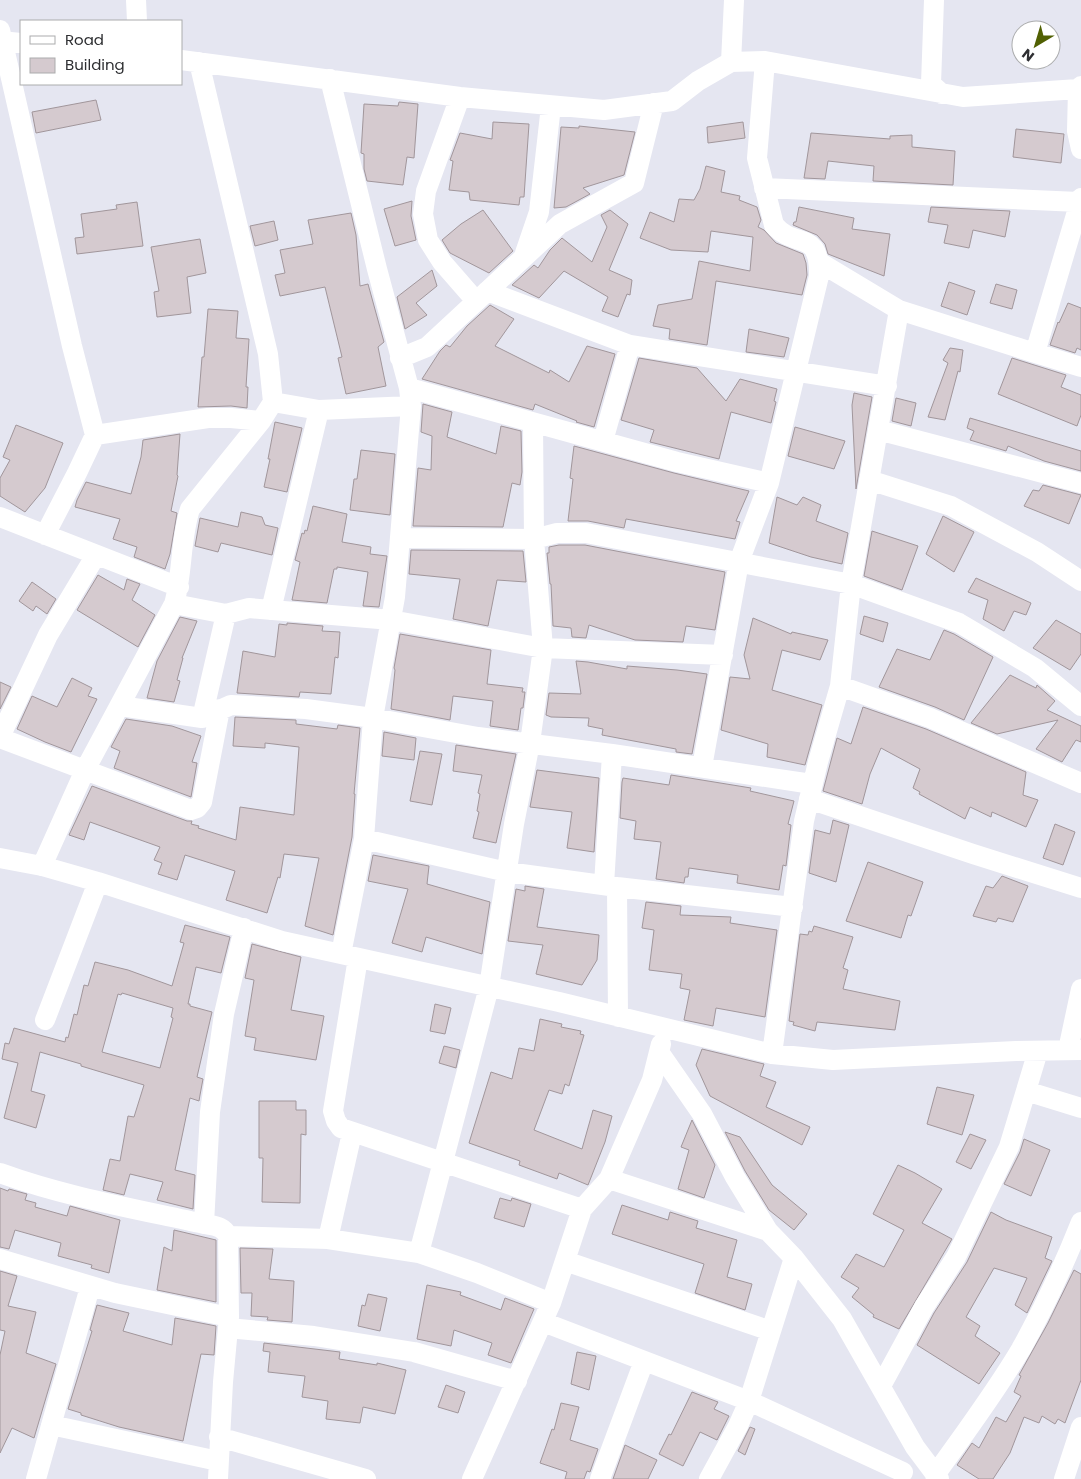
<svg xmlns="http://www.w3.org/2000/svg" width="1081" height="1479" font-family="Poppins,sans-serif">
<rect width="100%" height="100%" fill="#e5e6f1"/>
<path fill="#d5cacf" stroke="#a1969b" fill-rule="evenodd" d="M96 100 101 120 36 133 32 112Z
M399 102 418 104 414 158 407 157 403 185 367 181 364 169V154L361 153 364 104 398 106Z
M493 122 529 124 524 197H520L519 205 470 200 469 192 449 190 453 161 450 160 460 133 492 139Z
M743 122 745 138 708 143 707 127Z
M579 126 635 132 624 175 583 188 590 194 566 207 554 208 561 127 579 128Z
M1016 129 1064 134 1061 163 1013 157Z
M811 133 890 139V136L912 135V147L955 151 953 185 873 181 874 166 828 161 825 179 804 178Z
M706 166 725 171 721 192 740 196 739 200 757 207 761 220 758 227 764 230 776 243 803 254 806 263 807 275 802 295 716 281 707 345 669 339 670 329 653 326 658 305 692 299 699 261 750 271 753 237 711 231 708 252 671 250 640 238 650 212 674 222 679 199 694 200 700 189Z
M412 201 411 216 416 240 395 246 384 209Z
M137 202 143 246 77 254 75 238 84 237 81 214 117 209 116 205Z
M799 207 854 218 852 229 890 234 884 276 828 254 825 244 817 235 793 225 794 222H796Z
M931 207 1010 211 1005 237 973 230 969 248 944 243 948 225 928 222Z
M483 210 513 251 489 273 450 253 442 240 461 224Z
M610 210 628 224 609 270 632 280 630 295 627 294 618 317 602 311 608 297 564 271 539 298 512 285 534 265 538 268 550 250 562 238 592 262 607 227 601 215Z
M351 213 356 235 360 286 368 284 384 342 378 347 386 386 346 394 338 358 342 357 325 287 280 296 275 275 285 273 280 250 313 244 308 220Z
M274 221 278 240 255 246 250 226Z
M200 239 206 273 187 277 191 313 157 317 154 292 159 291 151 247Z
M432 270 437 286 416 303 427 315 405 329 397 297Z
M949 282 975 291 967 315 941 306Z
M996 284 1017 290 1012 309 990 303Z
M1068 303 1081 308V350L1077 348 1075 353 1050 345 1058 322 1059 323Z
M490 305 514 319 495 346 549 373 550 370 569 382 587 346 615 354 594 427 576 422 577 421 535 404 533 410 422 379 440 351 446 345 450 347 467 326Z
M208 309 238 311 236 338 249 339 246 387H248L247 408 231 406 198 407 202 357H204Z
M749 329 789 338 784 357 746 352Z
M950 348 963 350 960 372 958 371 945 420 928 417 948 363 943 360Z
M639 358 697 368 726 401 740 379 777 389 774 401 776 402 771 423 731 412 719 459 650 442 654 430 621 420Z
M1012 358 1066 375 1061 387 1081 395V415L1077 426 998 394Z
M854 393 872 397 856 489 852 405Z
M896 398 916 403 911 426 892 421Z
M423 404 452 412 447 437 496 454 501 426 521 431 522 472 520 485 512 483 503 527 413 526 418 468 431 470 432 436 421 432Z
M970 418 1081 451V471L1044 461 1008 446 1006 451 970 440 974 431 967 428Z
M275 422 302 428 287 492 264 487 270 459H268Z
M16 425 63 443 45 488 25 512 0 496V478L10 460 3 457Z
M795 427 845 441 834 469 788 456Z
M180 434 177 475 178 476 171 511 177 513 170 554 165 569 134 557 137 547 113 539 120 519 75 507 77 500 86 482 131 494 141 457 143 440Z
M574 446 674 473 749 491 736 521 740 522 735 539 626 519 624 528 588 521H568L573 479 570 478Z
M361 450 395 454 390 515 350 510 354 479H357Z
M1043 485 1081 495 1069 524 1024 506 1033 490 1039 491Z
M777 497 797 505 803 497 821 505 816 521 848 533 842 564 811 557 769 543Z
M313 506 347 514 342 542 371 547 370 554 387 556 379 607 363 606 368 572 337 567V569H334L327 603 292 600 300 562 295 560 302 533 304 534 305 530 307 531Z
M241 512 262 517 265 525 278 528 272 555 221 543 218 552 195 546 200 518 238 527Z
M943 516 974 532 954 572 926 554Z
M872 531 918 546 902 590 864 576Z
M559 545H585L725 572 715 630 686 626 683 642 635 640 589 625 586 638 572 637 571 628 553 626 551 584H550L547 553H549V547Z
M411 550 523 551 526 582 497 580 488 626 453 619 460 579 409 574Z
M98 575 124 590 127 579 140 584 132 600 155 615 138 647 77 610Z
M976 578 1031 603 1026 615 1014 611 1004 631 983 619 988 600 968 592Z
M32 582 56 599 47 614 36 606 33 611 19 601Z
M864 616 888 623 883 642 860 634Z
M180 617 197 621 182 658H183L177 680 180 681 174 702 147 698 157 661Z
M753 618 791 634 792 632 828 640 820 660 782 650 772 690 822 705 805 765 767 757 768 744 721 730 730 677 750 679 744 655Z
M1056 620 1081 634V654L1070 670 1033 648Z
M287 623 323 626 322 631 340 632 338 658 335 657 331 694 300 692 299 697 237 693 243 651 275 657 279 624 287 625Z
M944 630 954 634 993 657 964 720 935 707 879 687 897 649 930 660Z
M400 634 491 650 487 684 523 688 522 692H525L523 708H521L518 730 490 726 493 701 453 696 450 720 391 709 395 670 394 668Z
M576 661 588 662 627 669V666L677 670 707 674 692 754 676 752V749L602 735 603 729 588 726 589 718 551 717 546 715 549 693 581 694Z
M1010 675 1036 688 1037 685 1055 701 1047 710 1081 726V742L1076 740 1062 762 1036 749 1058 720 997 734 971 723Z
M72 678 92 688 88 696 97 699 71 752 45 742 17 729 32 696 57 707Z
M0 682 11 687 0 709Z
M863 707 926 729 1026 772 1023 795 1038 800 1026 827 992 812 991 817 970 807 965 819 919 794 920 792 913 788 920 769 881 748 870 774 862 804 823 791 837 738 851 744Z
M235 717 296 720V724L337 729 338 725 360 728 354 794H355L352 837 333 935 305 926 319 858 284 854 280 878 278 877 267 913 226 900 235 871 185 855 177 880 158 874 162 863 154 860 160 847 90 822 84 840 69 835 92 786 187 821H192L191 824 199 826 198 828 236 840 240 807 294 815 299 747 265 743V748L233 746Z
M126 719 172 726 201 736 192 762 197 763 191 797 114 768 120 751 111 747Z
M384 732 416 738 414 760 382 756Z
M456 745 516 754 496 843 473 838 479 812 477 811 480 794 478 793 482 775 453 771Z
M420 751 442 754 432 805 410 801Z
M537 770 599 778 594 852 567 848 572 812 530 807Z
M671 775 751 788 750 791 794 801 788 824 791 825 786 866 783 865 779 890 737 883 738 875 689 868 688 877H685L684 883 656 879 661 842 634 839 636 821 620 818 622 782 623 778 669 785Z
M833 820 849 825 836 882 809 873 815 830 830 834Z
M1055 824 1075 832 1063 865 1043 858Z
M373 855 429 866 427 884 490 902 482 954 426 937 422 952 392 943 408 889 368 881Z
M868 862 923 882 911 916 908 915 901 938 846 921Z
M1002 876 1028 886 1013 922 998 918 996 922 973 916 986 886 993 888Z
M525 886 544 889 537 927 599 935 597 960 582 985 536 974 543 945 508 941 516 889 525 891Z
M646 902 681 906 680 915 731 917 730 923 777 930 765 1017 716 1008 713 1026 684 1020 690 990 680 988 682 974 649 970 654 930 642 928Z
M185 925 230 937 221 973 196 967 188 1004H190V1006L212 1012 197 1077 203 1079 200 1095 199 1101 190 1098 175 1170 195 1175 193 1209 157 1200 163 1182 130 1174 124 1195 103 1190 110 1159 120 1161 128 1116 134 1117 144 1085 81 1066V1064L40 1052 31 1091 45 1095 36 1128 4 1118 18 1063 2 1059 5 1043 9 1044 14 1028 65 1042 66 1037 68 1038 74 1014 77 1015 84 985 88 986 95 962 128 970 172 986 184 943 180 942ZM122 993 173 1008 171 1017 173 1018 160 1068 102 1052 118 994 121 995Z
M814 926 853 937 843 968 848 970 843 989 900 1001 895 1030 817 1022 815 1031 793 1025 794 1022 789 1021 800 934 808 935 809 931 812 932Z
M252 944 301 957 291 1010 324 1016 316 1060 254 1050 256 1038 245 1036 254 980 245 978Z
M435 1004 451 1008 445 1034 430 1031Z
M540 1019 562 1024 561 1027 581 1031 580 1034 584 1035 569 1086 565 1084 562 1094 549 1090 534 1130 582 1149 593 1110 612 1116 605 1142 588 1185 559 1173 557 1179 519 1165 520 1161 469 1143 491 1072 512 1079 519 1048 534 1051Z
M444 1046 460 1050 456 1068 439 1063Z
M702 1049 764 1064 760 1076 776 1082 766 1107 810 1127 802 1145 710 1096 696 1065Z
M937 1087 974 1095 962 1135 927 1124Z
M259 1101H296V1110H306V1135L301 1134 300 1203 262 1202 263 1158H259Z
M692 1120 715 1165 704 1198 678 1189 689 1150 681 1147Z
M725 1132 740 1137 772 1185 807 1214 794 1230 769 1210 745 1171Z
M970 1134 986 1140 971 1169 956 1162Z
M1024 1139 1050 1150 1031 1196 1004 1184 1020 1152Z
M898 1165 915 1173 942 1189 922 1223 952 1239 899 1329 873 1317 874 1315 852 1297 859 1288 841 1277 856 1254 884 1267 904 1230 873 1214Z
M0 1188 8 1191 9 1189 27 1194 25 1200 36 1203 35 1207 67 1216 70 1206 120 1220 109 1273 91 1268 92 1265 58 1256 61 1243 15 1230 9 1249 0 1247Z
M500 1198 511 1201 512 1198 531 1204 524 1227 494 1218Z
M622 1205 668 1220 670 1212 698 1221 696 1228 737 1240 727 1277 752 1284 745 1310 695 1293 704 1264 612 1234Z
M991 1212 1006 1220 1052 1237 1045 1258 1052 1261 1027 1313 1015 1305 1027 1278 994 1268 966 1317 980 1326 975 1336 1000 1353 979 1384 917 1345 934 1313 967 1262Z
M174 1230 216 1240V1302L157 1290 164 1247 172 1251Z
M240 1248 273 1249 269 1279 294 1281 292 1322 267 1320 268 1317 251 1316 252 1293H241Z
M1074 1270 1081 1274V1380L1065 1423 1058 1419 1055 1424 1042 1416 1039 1423 1024 1417 1010 1453 993 1479H979L957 1465 972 1443 979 1448 996 1417 1006 1422 1021 1396 1014 1392 1021 1376 1019 1375 1048 1323Z
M0 1271 17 1276 8 1306 36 1312 26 1353 56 1364 34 1438 12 1428 0 1453V1355L5 1331 0 1330Z
M427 1285 461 1292 460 1295 501 1310 505 1298 534 1309 511 1363 488 1355 492 1343 454 1330 451 1346 417 1339Z
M368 1294 387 1298 380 1331 358 1326 362 1305 365 1306Z
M97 1305 129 1313 123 1331 172 1345 175 1318 216 1326 214 1355 201 1354 183 1441 119 1427 81 1415V1413L68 1409 92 1331 90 1330Z
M264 1343 340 1352 339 1359 377 1365V1363L406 1370 395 1414 363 1407 360 1423 326 1419 328 1401 302 1397 305 1376 268 1372 270 1352 263 1351Z
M577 1352 596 1356 589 1390 571 1384Z
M446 1385 465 1392 458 1413 438 1407Z
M692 1392 718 1402 714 1409 729 1416 717 1440 700 1432 683 1466 659 1454 669 1434 671 1435Z
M561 1403 579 1407 570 1440 598 1449 590 1472 587 1471 584 1479H565L567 1472 540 1463 552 1429 554 1430Z
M750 1427 755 1429 745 1455 738 1451Z
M625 1445 657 1460 648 1479H613Z"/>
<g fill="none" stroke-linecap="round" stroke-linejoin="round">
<path stroke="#fff" stroke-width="20" d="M136 0 137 21
M934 0 931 84 942 94
M0 30 72 346 95 435 77 473 45 535
M0 41 21 43
M181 60 460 97 604 110 672 101 698 81 731 62 765 61 963 97 1078 89 1081 86
M731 62 734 0
M330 79 377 269 409 388 411 406 395 597 373 718 364 839 341 954
M1078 89 1077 131 1081 149
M460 97 426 191 423 214 428 240 442 262 476 301
M764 188 1079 202
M1081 198 1035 353 1081 367
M525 253 539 212 551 106
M819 262 899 310
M487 291 630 345 603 441
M630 345 887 386
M400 358 427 347 560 224 634 183 654 103
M409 388 677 462 769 483
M273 402 319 410 411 406
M878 430 1081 483
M95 435 208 418H231L261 421
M869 480 951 506 1037 552 1081 581
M0 517 179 587
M400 538 534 539 557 533H586L851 584 959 623 1035 668 1081 706
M174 604 226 614 249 608 391 620 543 648 723 655
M271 610 319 410
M840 686 930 718 1081 783
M120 706 202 718 231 705 306 709 373 718 478 737 612 754 812 784
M202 718 226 614
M0 737 48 635 96 555
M0 738 191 810 197 808 202 802 220 709
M702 767 739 562 769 483 819 276C820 228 795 250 774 225L757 158 765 61
M809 799 973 854 1081 888
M364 839 507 872 617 887 793 907
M0 858 42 866 98 882 282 941 559 1002 772 1054 833 1060 1016 1051 1081 1050
M42 866 85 770 174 604C183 573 180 540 190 509L261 421 273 402 268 354 199 62
M604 885 612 754
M617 887 618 1017
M358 958 333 1111 336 1121 341 1128 582 1209
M45 1020 98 882
M1068 1050 1081 989
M659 1052 702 1114 735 1177 768 1231 794 1258 842 1319 915 1447 939 1479
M772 1054 804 821 818 762 840 686 851 584 899 310 1035 353
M1026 1091 1081 1108
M0 1173C66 1197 136 1209 204 1224
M609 1179 768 1231
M228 1236 328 1239 419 1253 477 1273 551 1303
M328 1239 352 1133
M419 1253 489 987 514 824 530 743 543 648 534 539 533 423
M0 1259 115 1293 229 1317
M565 1261 771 1331
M543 1322 749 1401 903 1472
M228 1328 314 1336 414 1352 517 1381
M881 1386 924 1307 956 1257 1009 1147 1038 1051
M51 1425 218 1461
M219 1437 366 1479
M935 1475C964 1434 995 1393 1021 1349 1044 1308 1064 1265 1081 1222
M36 1479 90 1287
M218 1479 223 1382 229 1317 228 1236C223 1226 215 1226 204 1224L210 1112 224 1014 244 928
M472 1479 551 1303 582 1209 609 1179 652 1080 661 1044
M600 1479 644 1361
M709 1479 738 1426 749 1401 794 1258
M1064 1479 1081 1427"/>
</g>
<rect x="20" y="20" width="162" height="65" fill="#ffffff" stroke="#abacad"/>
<rect x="30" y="36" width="25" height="8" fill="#ffffff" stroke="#abacad"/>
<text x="65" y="45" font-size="15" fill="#2e2f32">Road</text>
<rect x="30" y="58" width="25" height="15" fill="#d5cacf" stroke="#abacad"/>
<text x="65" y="70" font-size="15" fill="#2e2f32">Building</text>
<g transform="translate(1036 45) rotate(218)"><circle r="24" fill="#ffffff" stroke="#abacad"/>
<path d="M0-4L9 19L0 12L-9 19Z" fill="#516003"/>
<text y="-8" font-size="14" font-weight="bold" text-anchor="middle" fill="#2e2f32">N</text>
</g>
</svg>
